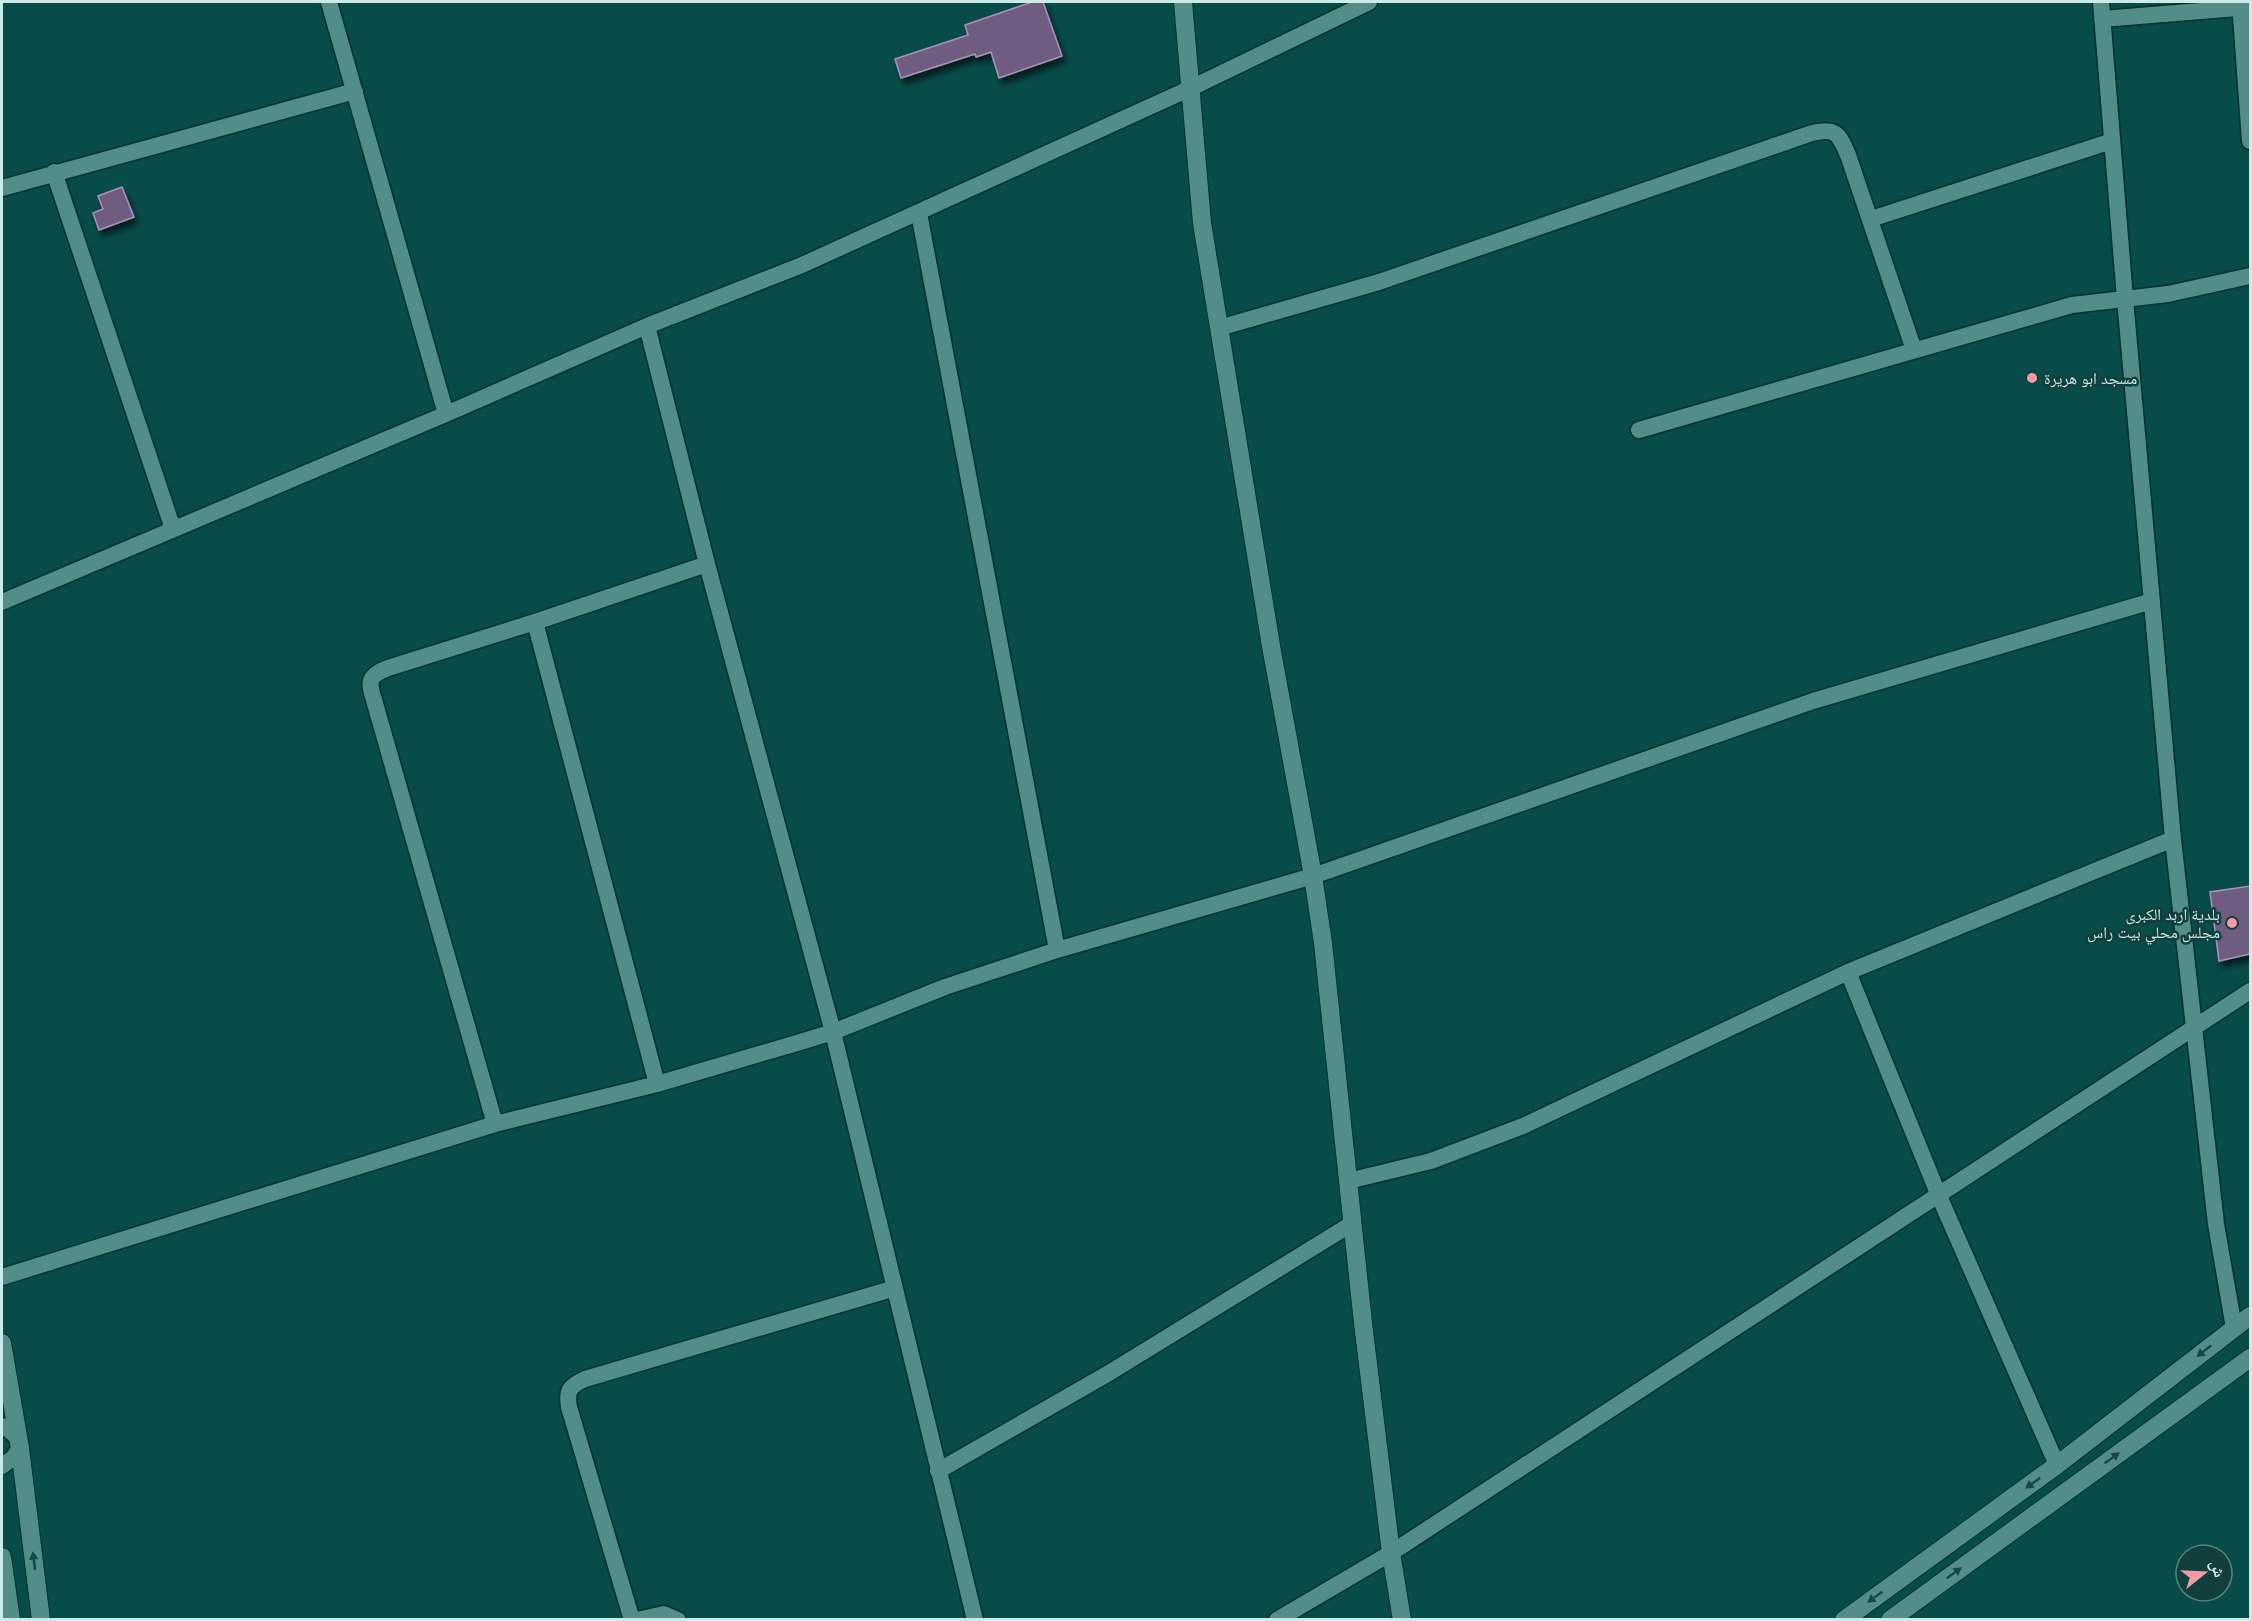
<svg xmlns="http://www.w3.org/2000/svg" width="2252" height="1621" font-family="'Noto Serif','Noto Naskh Arabic',serif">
<defs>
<filter id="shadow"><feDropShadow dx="3.5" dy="6" stdDeviation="3" flood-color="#0009"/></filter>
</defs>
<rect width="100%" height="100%" fill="#084c49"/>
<path fill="#715c81" stroke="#a992ba" stroke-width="1.5" filter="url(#shadow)" d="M1032 2H1043L1062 56 999 78 991 52 976 57 975 54 901 78 895 59 968 35 965 25Z
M122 187 134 217 99 230 93 213 103 209 98 196Z
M2250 886V954L2219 961 2210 892Z"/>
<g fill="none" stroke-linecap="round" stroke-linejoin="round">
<g stroke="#00302e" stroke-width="19">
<path id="minor" d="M329 2 446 414
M2101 2 2125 299 2173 839 2216 1224 2234 1328
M2240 2 2250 141
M2102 19 2250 7
M54 172 173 529
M2 188 355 91
M919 213 1057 950
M1871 219 2112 141
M647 326 707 564 833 1032 975 1620
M1219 328 1379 282 1812 133C1836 127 1839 134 1848 155L1914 350
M1639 430 2072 305 2168 294 2250 276
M2 602 446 414 647 326 802 265 1191 88 1369 2
M535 622 657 1084
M1848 972 2173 839
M495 1124 374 700C368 681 368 676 388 668L535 622 707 564
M1348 1181 1431 1161 1523 1126 1848 972 1939 1196 2057 1465
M2 1277 495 1124 657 1084 797 1043 833 1032 945 987 1057 950 1313 876 1813 701 2152 601
M2 1426 9 1430 18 1438
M2 1466 13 1458 20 1448
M938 1471 1109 1373 1353 1223
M632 1620 569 1407C566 1390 570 1386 585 1379L895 1288
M637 1620 664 1614 678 1620
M1277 1620 1391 1553 2250 991"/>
</g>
<g stroke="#00302e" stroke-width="20">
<path id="tertiary" d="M1183 2 1202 223 1271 646 1313 876 1323 943 1363 1323 1391 1553 1402 1620
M2 1343 20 1448 41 1620
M2 1557 11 1620"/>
</g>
<g stroke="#00302e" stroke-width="20">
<path id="secondary" d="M1844 1620 2057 1465 2250 1316
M1890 1620 2250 1358"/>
</g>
<use href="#minor" stroke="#538d8a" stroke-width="16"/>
<use href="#tertiary" stroke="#538d8a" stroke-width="18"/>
<use href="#secondary" stroke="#538d8a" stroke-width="18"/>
</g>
<defs><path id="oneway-solid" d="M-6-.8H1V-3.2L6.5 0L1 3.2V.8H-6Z" transform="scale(1.5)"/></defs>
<g fill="#174745">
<use href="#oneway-solid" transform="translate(2204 1351) rotate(142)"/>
<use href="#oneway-solid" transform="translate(2112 1458) rotate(-36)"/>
<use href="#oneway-solid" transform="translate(2033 1483) rotate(144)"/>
<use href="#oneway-solid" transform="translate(34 1561) rotate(-97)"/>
<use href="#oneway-solid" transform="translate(1954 1573) rotate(-36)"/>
<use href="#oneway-solid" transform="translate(1875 1597) rotate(144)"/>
</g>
<g fill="#f39aa7" stroke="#103f3d" stroke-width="2">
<circle cx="2032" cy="378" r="6"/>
<circle cx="2232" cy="923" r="6"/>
</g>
<g text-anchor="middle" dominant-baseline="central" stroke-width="5" stroke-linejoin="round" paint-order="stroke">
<g font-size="16" fill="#cceae7" stroke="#103f3d" text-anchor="start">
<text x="2044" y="378">مسجد ابو هريرة</text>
<text x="2220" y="914" text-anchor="end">بلدية اربد الكبرى<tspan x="2220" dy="18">مجلس محلي بيت راس</tspan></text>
</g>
</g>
<rect width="2252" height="1621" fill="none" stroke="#cceae7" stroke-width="6"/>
<g transform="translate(2204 1573) rotate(72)"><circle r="28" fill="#103f3d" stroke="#5b8381" stroke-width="1.5"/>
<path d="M0-4.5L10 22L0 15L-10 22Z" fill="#f39aa7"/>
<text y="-9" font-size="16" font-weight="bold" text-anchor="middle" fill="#cceae7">ش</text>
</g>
</svg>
